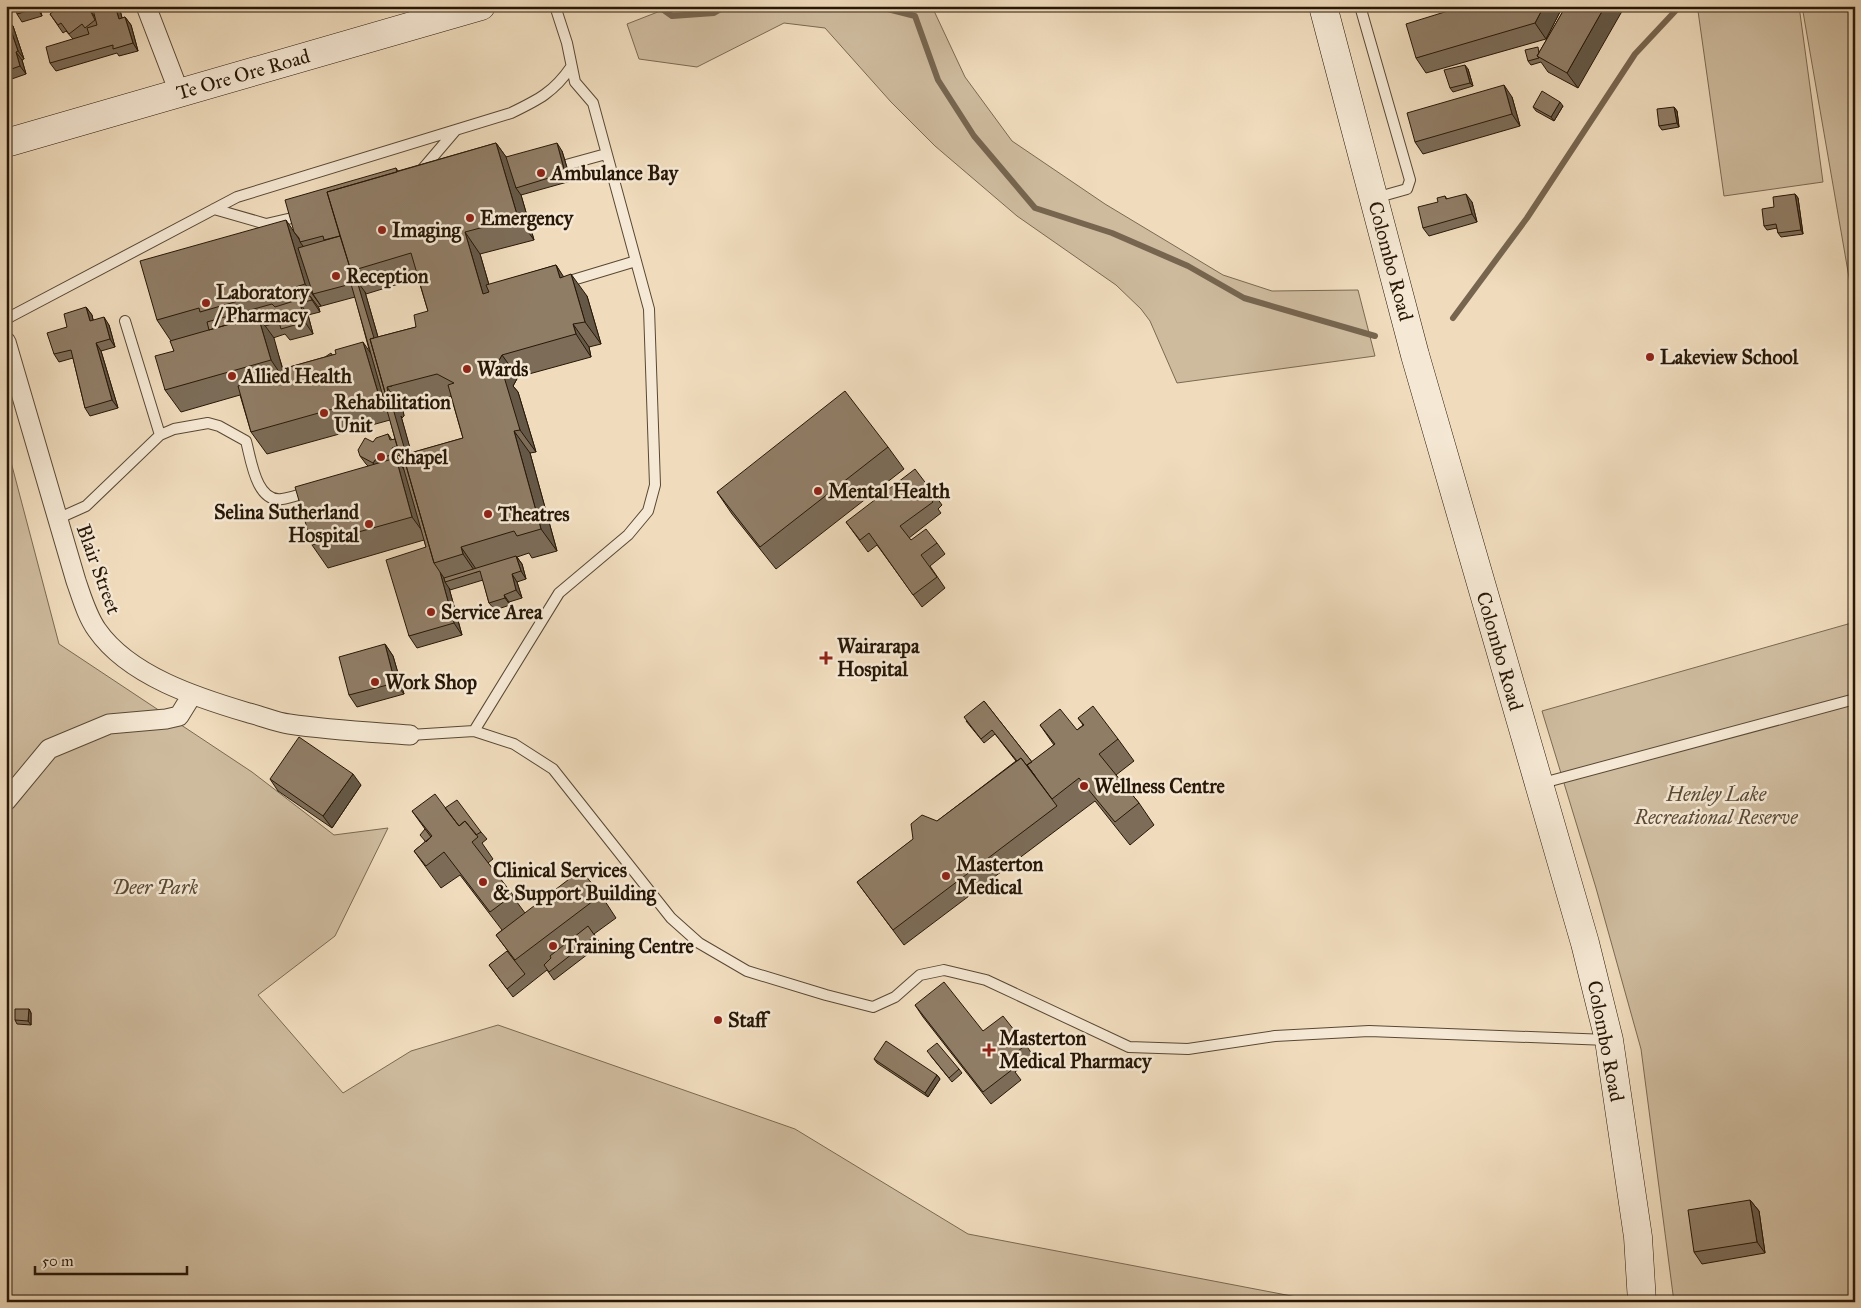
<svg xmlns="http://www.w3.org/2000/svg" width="1861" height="1308" font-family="'IM FELL Great Primer',serif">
<rect width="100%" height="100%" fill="#f0dcbd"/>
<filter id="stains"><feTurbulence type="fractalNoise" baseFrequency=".004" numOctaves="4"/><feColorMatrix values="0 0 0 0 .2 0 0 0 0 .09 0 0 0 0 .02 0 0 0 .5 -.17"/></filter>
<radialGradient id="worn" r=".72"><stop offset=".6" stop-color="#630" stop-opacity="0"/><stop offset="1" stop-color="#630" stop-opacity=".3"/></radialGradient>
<path fill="#cebb9e" stroke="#7a6952" d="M673 6H930L935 13 965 77 1012 141 1105 204 1223 275 1272 291 1358 290 1375 356 1177 383 1150 321 1141 309 1116 285 1017 216 935 146 891 102 825 28 784 23 697 67 639 59 627 24Z
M1735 6H1799L1823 182 1724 196 1698 11Z
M1802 6H1855V312Z
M6 443 59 644 252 772 334 835 388 828 335 936 258 995 343 1093 411 1051 498 1025 795 1129 968 1234 1323 1302 6 1300Z
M1855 622V1302H1674L1641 1049 1596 888 1542 711Z"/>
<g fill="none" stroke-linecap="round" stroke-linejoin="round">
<path stroke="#77654f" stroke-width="6" d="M658 6 672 16 714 13 726 6
M876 6 915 16 938 80 974 136 1035 208 1112 233 1188 266 1244 298 1375 336
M1453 318 1527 218 1635 54 1680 6"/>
<g stroke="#594834" stroke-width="12">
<path id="lane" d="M1360 6 1410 180 1407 189 1375 198
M566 165 606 154
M420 172 455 131
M214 209 266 224 292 218
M563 283 636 261
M6 319 237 197 511 113C538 100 554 92 571 67
M125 321 160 435
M57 519 86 506 160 435 174 429 208 423 219 426 246 441C251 459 256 503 282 499 291 498 300 494 309 492
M474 731 559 593 628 535 648 511 655 485 649 309 593 103 575 82 567 43 555 6
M410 735 474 731 514 744 553 769 671 918 699 943 747 971 826 995 873 1007 895 997 920 975 944 970 986 980 1129 1047 1188 1049 1275 1036 1369 1031 1608 1040
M1539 784 1855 699"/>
</g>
<g stroke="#594834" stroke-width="21">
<path id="street" d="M146 6 179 92
M6 342 76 581C82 598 87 616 97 630 129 676 198 698 249 713 262 716 275 722 289 724 329 730 370 732 410 735
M6 801 49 749 109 724 166 719 179 716 192 695"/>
</g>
<g stroke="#271707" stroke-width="29">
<path id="secondary" d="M1323 6 1415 355 1585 943 1609 1040 1638 1237 1642 1302
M6 143 481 6"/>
</g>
<use href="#lane" stroke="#f5e8d4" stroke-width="10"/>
<use href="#street" stroke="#f5e8d4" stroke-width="19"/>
<use href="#secondary" stroke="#f5e8d4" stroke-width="28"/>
</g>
<path fill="#7c6c58" stroke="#271707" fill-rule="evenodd" d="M39 6 42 16 22 22 17 14Z
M52 6H89L94 16 119 6 122 18 125 17 131 25 138 51 119 56 117 53 56 71 50 63 73 39 66 31 63 33 50 14 55 10Z
M1563 6 1546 39 1426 73 1416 58Z
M1566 6 1578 88 1548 72 1541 62 1531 65 1528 61 1540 51Z
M6 19 13 26 24 59 22 60 26 74 6 81Z
M1468 69 1473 86 1453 92 1450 88Z
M1512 97 1520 126 1423 154 1415 142Z
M1563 106 1554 121 1536 111 1533 107Z
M1674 107 1677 111 1679 127 1662 130 1659 126Z
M496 143 506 157 562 151 571 181 521 195 534 240 480 254 489 285 556 265 563 277 587 296 601 344 589 347 591 357 518 377 513 386 518 392 536 452 530 453 557 551 532 558 529 553 517 557 522 564 526 579 517 582 522 598 509 602 510 605 495 610 489 603 483 580 450 590 449 588 462 635 417 648 409 636 426 547 424 540 328 568 312 545 368 466 366 464 360 456 373 442 388 434 392 440 395 439 390 420 267 454 251 432 240 395 181 412 165 390 174 351 171 341 157 320 396 168 398 171ZM418 278 428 311 416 327 378 337 365 292 366 294ZM355 297 370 353 332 355 331 353 325 357 283 369 273 338 285 334 290 340 313 334 308 315 320 312 318 307ZM451 396 463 438 411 453 401 416 402 418 404 416 403 410ZM400 455 403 468 399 462 397 456Z
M1795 194 1798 198 1803 234 1781 237 1778 233 1777 228 1767 230 1764 226 1774 207Z
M1445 196 1447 199 1472 202 1477 222 1429 236 1423 228 1438 202Z
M86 307 92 315 93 320 109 325 115 347 101 351 118 408 90 416 85 408 73 358 59 362 54 354 67 327Z
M888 447 904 469 776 569 732 514 717 492Z
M934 494 942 505 938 509 941 513 909 538 911 540 937 543 945 554 930 566 945 588 922 607 877 545 868 552 846 522Z
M385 644 393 656 404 694 357 707 349 695Z
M984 701 1032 762 1054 745 1040 725 1077 730 1083 725 1078 718 1118 739 1134 761 1116 775 1139 803 1154 825 1130 845 1095 801 904 945 857 882 1016 761 995 734 984 743 966 721Z
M270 779 361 785 332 828 278 791Z
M412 811 481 832 487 839 482 843 493 859 488 863 525 913 601 895 616 918 594 934 601 944 554 980 547 970 513 997 489 965 508 951 496 935 502 930 460 875 441 888 430 873 414 851 425 842V829Z
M915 1005 983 1031 1026 1045 1034 1057 1015 1072 1021 1080 991 1104 923 1017Z
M29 1009 31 1013V1025L17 1024 15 1020Z
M930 1055 959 1069 962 1073 952 1082Z
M874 1059 937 1075 940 1079 928 1097 877 1063Z
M1750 1200 1759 1211 1765 1253 1702 1264 1694 1252Z"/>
<path fill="#655847" stroke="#271707" d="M36 6H39L42 16 37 8Z
M115 6H119L124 26 119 19Z
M1544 6H1563L1546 39 1535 23Z
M1605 6H1625L1578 88 1567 73Z
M125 17 131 25 138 51 133 43Z
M7 19 13 26 24 59 18 51Z
M16 52 22 60 26 74 20 66Z
M1465 65 1468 69 1473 86 1470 83Z
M1504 85 1512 97 1520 126 1512 114Z
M1560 102 1563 106 1554 121 1551 117Z
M1674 107 1677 111 1679 127 1677 123Z
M496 143 512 165 516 188 521 195 534 240 518 218Z
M557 143 562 151 571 181 565 173Z
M1466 194 1472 202 1477 222 1472 214Z
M1795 194 1798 198 1803 234 1801 230Z
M286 220 301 242H300L303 246 313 294 321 306 305 284Z
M465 232 480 254 498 316 483 294Z
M556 265 571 288 560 278Z
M571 274 587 296 601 344 585 322Z
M357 281 365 292 392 386 387 387Z
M310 296 319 308 320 312 312 300Z
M300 303 308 315 313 334 305 322Z
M86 307 92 315 95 329 90 321Z
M258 316 274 338 286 382 271 360Z
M104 317 109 325 115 347 110 339Z
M573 324 589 347 591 357 576 334Z
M363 342 378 364 387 387 403 410 404 416 402 418 401 416 442 561 394 419 379 396Z
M96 343 101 351 118 408 112 400Z
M502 355 518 377 513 386 518 392 536 452 520 430 493 371Z
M514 431 530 453 557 551 541 529Z
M392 448 397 456 399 462 394 454Z
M378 456 384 464 379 471 373 463Z
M396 458 411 480 428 539 412 517Z
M461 547 476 569V573L463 554Z
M516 556 522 564 526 579 521 571Z
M440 572 446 581 445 582 449 588 462 635 454 623Z
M512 574 517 582 522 598 516 590Z
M504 595 509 602 510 605 505 598Z
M385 644 393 656 404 694 395 683Z
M353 774 361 785 332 828 323 816Z
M29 1009 31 1013V1025L28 1021Z
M937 1075 940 1079 928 1097 925 1093Z
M1750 1200 1759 1211 1765 1253 1757 1242Z"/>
<path fill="#907d66" stroke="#271707" d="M14 6H36L37 8 17 14Z
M52 6H88L95 20 85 28 82 24 69 34 61 23 58 25 50 14 55 10Z
M92 6H115L119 19 125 17 133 43 113 49V45L50 63 46 47 89 34 87 28 97 25Z
M1464 6H1544L1535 23 1416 58 1406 24Z
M1566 6H1605L1567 73 1537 56Z
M6 19H7L18 51 16 52 20 66 6 71Z
M1538 47 1539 53 1537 56 1539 58 1528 61 1525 50Z
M1465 65 1470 83 1450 88 1444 70Z
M1504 85 1512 114 1415 142 1407 113Z
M1542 91 1560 102 1551 117 1533 107Z
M1674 107 1677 123 1659 126 1657 109Z
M496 143 518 218 465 232 483 294 489 292 486 285 556 265 560 278 571 274 585 322 573 324 576 334 502 355 493 371 502 370 520 430 514 431 541 529 517 536 514 531 461 547 463 554 434 563 403 455 463 438 448 385 454 383 437 374 387 387 388 393 386 396 370 339 416 327 414 315 428 311 411 253 351 271 327 192Z
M557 143 565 173 516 188 506 157Z
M396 168 397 172 327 192 340 236 324 240 323 236 300 242 299 238 294 232 285 200Z
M1466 194 1472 214 1423 228 1418 207 1438 202 1437 198 1445 196 1446 199Z
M1795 194 1801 230 1778 233 1776 224 1764 226 1762 209 1774 207 1773 197Z
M286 220 305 284 267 296 266 293 200 312 199 308 157 320 140 261Z
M340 236 351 271 357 281 374 338 370 339 386 396 392 405 406 454 403 455 434 563 440 572 454 623 409 636 386 560 426 547 351 284 313 294 298 248Z
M310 296 312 300 300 303 305 322 281 329 279 322 265 326 258 316 209 330 207 322 272 304 275 307Z
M86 307 90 321 104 317 110 339 96 343 112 400 85 408 71 350 54 354 47 333 67 327 64 314Z
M258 316 271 360 165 390 155 356 174 351 170 341Z
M363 342 379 396 251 432 238 386 283 373 282 369 336 354 335 350Z
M845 391 888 447 760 547 717 492Z
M388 434 390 440 395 439 397 446 392 448 394 454 381 458 378 456 373 463 360 456 358 450 365 438 373 442 376 438Z
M396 458 412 517 312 545 295 487Z
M915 469 934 494 929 497 933 502 900 526 911 540 926 529 937 543 921 555 937 577 913 595 869 533 860 540 846 522Z
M516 556 521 571 512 574 516 590 504 595 505 598 489 603 480 571 445 582 444 578Z
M385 644 395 683 349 695 339 657Z
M984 701 1032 762 1027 765 1035 776 1021 758 1017 761 992 730 981 739 964 717Z
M1093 706 1118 739 1099 754 1139 803 1115 822 1079 778 1052 799 1027 765 1055 744 1040 725 1060 709 1077 730 1084 725 1078 718Z
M299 737 353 774 323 816 270 779Z
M1021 758 1057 806 893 930 857 882 913 839 911 824 922 815 937 821Z
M435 794 459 826 465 821 476 834 478 837 472 842 513 895 490 912 444 852 426 866 414 851 432 836 412 811Z
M457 800 481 832 476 835 465 821 459 826 445 808Z
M425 829 431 837 426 842 420 835Z
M581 870 601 895 515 960 496 935Z
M588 926 595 936 549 972 544 965 551 958 550 956Z
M507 951 525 974 507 989 489 965Z
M944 982 983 1031 1003 1016 1026 1045 1006 1060 1013 1069 983 1092 915 1005Z
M15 1009H29L28 1021 15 1020Z
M886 1041 937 1075 925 1093 874 1059Z
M937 1043 959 1069 949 1078 927 1051Z
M1750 1200 1757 1242 1694 1252 1688 1210Z"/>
<g fill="#8f2418" stroke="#f5e8d4" stroke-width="2">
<circle cx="541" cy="173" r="5"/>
<circle cx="470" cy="218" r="5"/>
<circle cx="382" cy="230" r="5"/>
<circle cx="336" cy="276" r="5"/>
<circle cx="206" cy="303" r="5"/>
<circle cx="1650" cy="357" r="5"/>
<circle cx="467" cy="369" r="5"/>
<circle cx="232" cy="376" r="5"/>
<circle cx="324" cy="413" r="5"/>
<circle cx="381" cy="457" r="5"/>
<circle cx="818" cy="491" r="5"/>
<circle cx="488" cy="514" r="5"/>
<circle cx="369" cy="524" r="5"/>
<circle cx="431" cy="612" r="5"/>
<path d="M823.5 650.5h5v5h5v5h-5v5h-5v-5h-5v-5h5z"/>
<circle cx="375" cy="682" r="5"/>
<circle cx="1084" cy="786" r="5"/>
<circle cx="946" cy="876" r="5"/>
<circle cx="483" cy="882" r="5"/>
<circle cx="553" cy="946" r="5"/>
<circle cx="718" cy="1020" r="5"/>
<path d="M986.5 1042.5h5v5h5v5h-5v5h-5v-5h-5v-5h5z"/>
</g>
<g text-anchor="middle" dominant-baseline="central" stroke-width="5" stroke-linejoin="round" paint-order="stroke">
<g font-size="20" fill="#271707" stroke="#f5e8d4">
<text transform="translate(243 74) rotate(-16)">Te Ore Ore Road</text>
<text transform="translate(1391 261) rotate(75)">Colombo Road</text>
<text transform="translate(99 569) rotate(70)">Blair Street</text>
<text transform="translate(1500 651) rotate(74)">Colombo Road</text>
<text transform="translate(1606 1041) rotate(79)">Colombo Road</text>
</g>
<g font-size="20" font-weight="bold" fill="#271707" stroke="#f5e8d4" text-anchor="start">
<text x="551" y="173">Ambulance Bay</text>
<text x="480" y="218">Emergency</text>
<text x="392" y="230">Imaging</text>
<text x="346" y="276">Reception</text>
<text x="216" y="292">Laboratory<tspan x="216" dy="23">/ Pharmacy</tspan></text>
<text x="1660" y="357">Lakeview School</text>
<text x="477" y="369">Wards</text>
<text x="242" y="376">Allied Health</text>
<text x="334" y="402">Rehabilitation<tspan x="334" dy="23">Unit</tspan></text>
<text x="391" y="457">Chapel</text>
<text x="828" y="491">Mental Health</text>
<text x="359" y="512" text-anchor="end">Selina Sutherland<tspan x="359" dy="23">Hospital</tspan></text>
<text x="498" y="514">Theatres</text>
<text x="441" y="612">Service Area</text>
<text x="837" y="646">Wairarapa<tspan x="837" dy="23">Hospital</tspan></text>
<text x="385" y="682">Work Shop</text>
<text x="1094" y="786">Wellness Centre</text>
<text x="956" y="864">Masterton<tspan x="956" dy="23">Medical</tspan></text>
<text x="493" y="870">Clinical Services<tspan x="493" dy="23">&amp; Support Building</tspan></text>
<text x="563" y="946">Training Centre</text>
<text x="728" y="1020">Staff</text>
<text x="999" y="1038">Masterton<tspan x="999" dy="23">Medical Pharmacy</tspan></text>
</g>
<g font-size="20" font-style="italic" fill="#594834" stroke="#f5e8d4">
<text x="1716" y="794">Henley Lake<tspan x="1716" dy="23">Recreational Reserve</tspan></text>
<text x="155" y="887">Deer Park</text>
</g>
</g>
<rect width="1861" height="1308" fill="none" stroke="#f0dcbd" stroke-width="25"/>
<rect x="8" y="8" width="1846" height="1293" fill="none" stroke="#271707" stroke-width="2.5"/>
<rect x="12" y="12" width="1836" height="1283" fill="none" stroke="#271707"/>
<path d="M35 1266v8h152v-8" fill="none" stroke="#271707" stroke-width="2.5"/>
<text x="42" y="1266" font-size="15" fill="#271707" stroke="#f5e8d4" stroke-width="4" paint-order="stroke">50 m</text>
<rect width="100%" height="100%" filter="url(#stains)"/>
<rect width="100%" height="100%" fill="url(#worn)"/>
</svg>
